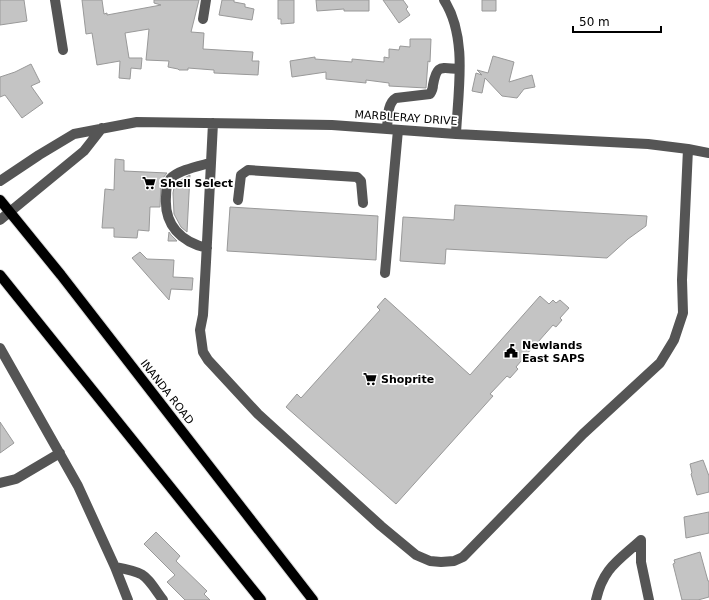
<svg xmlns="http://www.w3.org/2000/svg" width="709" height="600" font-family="'DejaVu Sans',sans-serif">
<rect width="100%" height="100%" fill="#fff"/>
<path fill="#c4c4c4" stroke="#999" d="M0 0H24L27 21 0 25Z
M82 0H102L104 14 107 13V15L161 5 154 3V0H199L191 32 204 33 203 49 253 52 252 61H259L258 75 214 73V70L188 68V70H179L178 69 168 67 169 61 146 60 149 29 125 33 129 58H142L141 69 131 68 130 79 119 78 120 61 97 65 92 33 86 34Z
M222 0H234V2L245 4V7L254 9 252 20 219 15Z
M278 0H294V23L281 24V19H278Z
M316 0H369V11H344V9L317 11Z
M383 0H403L408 7 406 9 410 15 399 23Z
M482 0H496V11H482Z
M410 39H431L430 62 428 61 426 88 389 86V83L366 80V83L326 79V72L292 77 290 61 315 57V59L352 62V59L384 62V57L389 58V49L399 50 400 46 410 47Z
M493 56 514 62 509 82 532 75 535 87 524 89 517 98 502 96 485 78 482 93 472 91 476 73 482 75 477 70 488 73Z
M31 64 40 82 31 86 43 103 22 118 5 95 0 97V77L15 72Z
M115 159 124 160V171L167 173 163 178 161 184 160 207H150L149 231 138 230 137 238 114 237V228H102L105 189 114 190Z
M190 175 187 232 181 227 174 214 173 193 175 183Z
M455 205 647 216 646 226 628 239 607 258 446 249 445 264 400 261 403 217 454 220Z
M230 207 378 216 376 260 227 251Z
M169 232 171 235 177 241H168Z
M140 252 147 259 174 260 173 277 193 278 192 290 171 289 169 300 132 258Z
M540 296 549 304 553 300 556 303 560 300 569 308 560 318 562 320 556 327 553 325 538 342 540 344 534 350 532 348 516 367 518 369 510 378 507 376 490 394 493 396 396 504 286 407 297 394 301 398 380 310 377 307 385 298 470 375Z
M0 422 14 443 0 453Z
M703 460 709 476V492L697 495 691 474 692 473 690 464Z
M709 512V533L686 538 684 517Z
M156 532 180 556 176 561 207 591 204 594 210 600H185L167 582 175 575 144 544Z
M700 552 708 581H709V597L698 600H682L673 564 675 563 674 560Z"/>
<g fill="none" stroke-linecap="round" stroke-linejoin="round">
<g stroke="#dbdbdb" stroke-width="12">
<path id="major" d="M0 200 61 275 313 600
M0 275 261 600"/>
</g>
<path stroke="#555" stroke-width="10" d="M55 0 63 50
M444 0C468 37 458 91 456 134
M203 19 206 0
M213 123 206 262 203 315 200 330 203 352 208 360 258 414 381 526 416 555 430 561 441 562 454 561 463 557 583 434 660 363 674 340 683 313 682 280 688 149
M387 129C388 119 387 103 396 98L430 94C432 91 433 89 433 85 437 64 440 68 459 69
M0 181 39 155 74 134 137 122 332 125 456 134 648 144 688 149 709 153
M238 200 241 175 248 170 357 177 361 181 363 203
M0 220 84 151 102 128
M207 248C181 242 164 225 166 197 166 192 166 184 170 179 178 170 199 166 210 163
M385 273 398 130
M0 348 78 486 115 567 128 600
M0 483 16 479 60 453
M641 540V562L649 600
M115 567C147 573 144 574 163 600
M596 600C603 568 618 561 641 540"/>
<use href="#major" stroke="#000" stroke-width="10"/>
</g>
<defs>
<g id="supermarket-bare" transform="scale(1.08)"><path d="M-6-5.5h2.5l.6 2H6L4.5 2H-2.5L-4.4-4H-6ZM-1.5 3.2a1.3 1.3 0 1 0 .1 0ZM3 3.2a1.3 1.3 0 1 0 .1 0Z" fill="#000" stroke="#fff" stroke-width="2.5" paint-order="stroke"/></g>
<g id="civic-bare" transform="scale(1.08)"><path d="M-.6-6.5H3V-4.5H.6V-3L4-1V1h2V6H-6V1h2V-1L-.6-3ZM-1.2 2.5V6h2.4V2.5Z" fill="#000" stroke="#fff" stroke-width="2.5" paint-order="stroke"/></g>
</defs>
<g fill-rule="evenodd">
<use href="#supermarket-bare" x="149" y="183"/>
<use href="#civic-bare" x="511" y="351"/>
<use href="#supermarket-bare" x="370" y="379"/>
</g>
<g text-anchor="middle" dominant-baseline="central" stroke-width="3.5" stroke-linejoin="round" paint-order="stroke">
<g font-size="11" fill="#000" stroke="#fff">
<text transform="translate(406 118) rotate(4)">MARBLERAY DRIVE</text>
<text transform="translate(167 392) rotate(52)">INANDA ROAD</text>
</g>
<g font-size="11" font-weight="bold" fill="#000" stroke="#fff" text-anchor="start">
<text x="160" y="183">Shell Select</text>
<text x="522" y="345">Newlands<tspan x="522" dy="13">East SAPS</tspan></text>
<text x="381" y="379">Shoprite</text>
</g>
</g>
<path d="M573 26v6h88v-6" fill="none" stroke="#000000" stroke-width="2"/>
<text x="579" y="26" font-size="12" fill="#000000" stroke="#ffffff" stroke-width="3" paint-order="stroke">50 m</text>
</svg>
